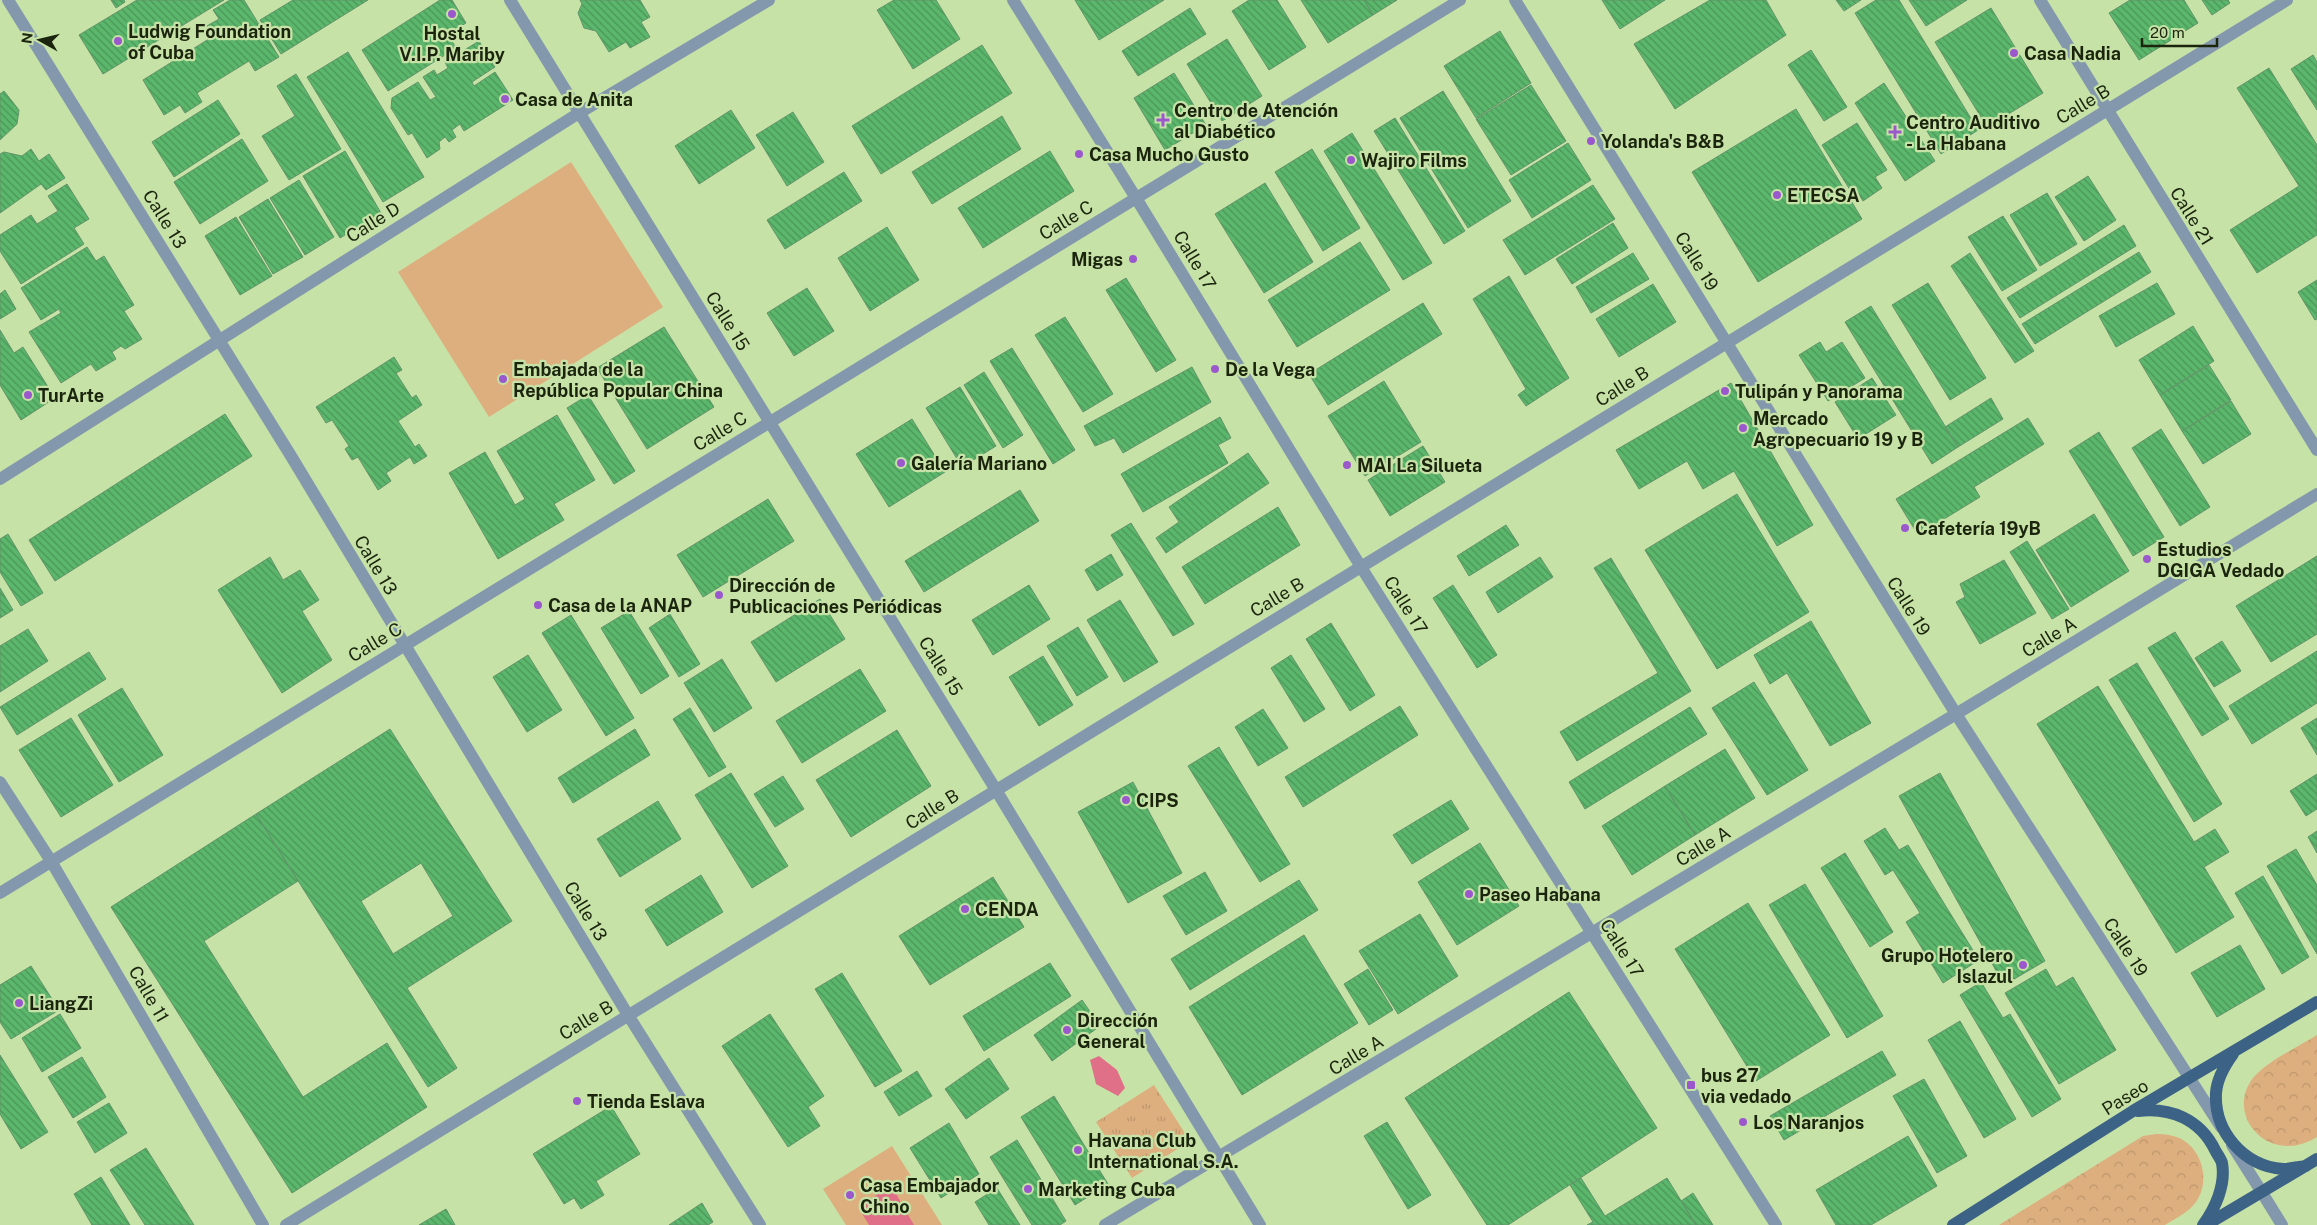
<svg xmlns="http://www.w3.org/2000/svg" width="2317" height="1225" font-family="'Public Sans',sans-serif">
<defs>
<pattern id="grass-tufts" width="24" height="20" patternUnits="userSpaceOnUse" patternTransform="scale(1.25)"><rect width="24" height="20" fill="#ddaf7e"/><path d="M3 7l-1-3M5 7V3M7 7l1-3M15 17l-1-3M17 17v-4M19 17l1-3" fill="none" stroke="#bd966c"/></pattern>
<pattern id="park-crowns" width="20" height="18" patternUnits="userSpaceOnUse" patternTransform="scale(1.25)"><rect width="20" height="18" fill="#ddaf7e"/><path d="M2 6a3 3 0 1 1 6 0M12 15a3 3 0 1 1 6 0" fill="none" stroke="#bd966c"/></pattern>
<pattern id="building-back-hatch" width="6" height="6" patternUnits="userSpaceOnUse" patternTransform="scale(1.25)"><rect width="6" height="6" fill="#5bb76c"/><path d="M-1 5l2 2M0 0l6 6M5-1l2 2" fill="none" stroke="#4a9557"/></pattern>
</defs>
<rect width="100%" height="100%" fill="#c7e2a7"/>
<path fill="url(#grass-tufts)" d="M1154 1085 1190 1141 1132 1178 1096 1122Z"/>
<path fill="url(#park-crowns)" d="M2317 1035V1137C2269 1167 2224 1115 2253 1078 2267 1061 2298 1047 2317 1035Z
M2156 1134C2165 1134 2175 1135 2183 1140 2203 1152 2210 1182 2196 1202 2188 1213 2176 1218 2165 1225H1999L2143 1136Z"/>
<path fill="#ddaf7e" d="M571 162 663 307 489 417 398 272Z
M892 1146 942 1225H846L823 1189Z"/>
<path fill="#df7088" d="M1099 1056 1117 1070 1125 1088 1118 1096 1096 1084 1090 1060Z
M886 1189 895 1192 914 1225H869L861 1212 867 1201Z"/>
<path fill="url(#building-back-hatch)" stroke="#629469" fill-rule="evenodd" d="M111 0H124L125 2 116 8Z
M137 0H224L103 74 79 35Z
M230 0H244L279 57 255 71 249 61 197 93 202 102 185 113 180 105 164 115 143 80 212 37 205 27 219 19 213 10Z
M293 0H368L281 54 260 20Z
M440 0H452L466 23 448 34 456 48 388 91 362 50Z
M580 0H640L650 17 641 22 650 37 630 48 626 42 609 52 596 31 584 28 578 13 582 4Z
M894 0H936L960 39 913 69 877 10Z
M1075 0H1164L1099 40Z
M1249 0H1277L1306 47 1269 70 1232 11Z
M1301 0H1364L1373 15 1328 43Z
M1364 0H1397L1373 15Z
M1602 0H1665L1620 29Z
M1710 0H1766L1786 35 1675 109 1634 44Z
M1836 0H1861L1844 11Z
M1876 0H1899L1978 130 1941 154 1855 13Z
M1909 0H1967L1926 26Z
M2130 0H2184L2198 23 2139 60 2109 13Z
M2202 0H2228L2230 3 2212 15Z
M1190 8 1206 34 1138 76 1122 51Z
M1991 8 2043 93 1987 127 1935 42Z
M1500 31 1531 83 1476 118 1444 66Z
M1227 39 1262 96 1222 121 1187 64Z
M479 41 495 67 472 82 474 86 495 72 513 100 464 131 460 124 452 130 456 137 449 142 445 137 439 142 440 149 427 158 412 133 408 135 391 108 392 98 418 82 430 100 436 97 423 77 434 70 437 75 448 68 445 62Z
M982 45 1012 93 881 174 852 126Z
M1811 50 1847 107 1824 121 1788 65Z
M348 52 424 177 383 202 307 77Z
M2313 55 2317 62V110L2291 69Z
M2269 68 2317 145V235L2257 273 2230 230 2299 186 2237 88Z
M1174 73 1206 125 1165 150 1134 98Z
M296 74 341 149 289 180 262 136 295 116 277 86Z
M1884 83 1935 161 1905 181 1855 103Z
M1531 85 1566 141 1511 175 1476 119Z
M4 91 19 110 17 124 0 140V94Z
M1443 91 1511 201 1468 228 1400 118Z
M218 100 240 134 174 177 152 142Z
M1796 109 1862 219 1758 282 1692 172Z
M731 110 755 148 699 184 675 146Z
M793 112 824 162 787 186 756 135Z
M1002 116 1021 149 932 204 912 172Z
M1395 118 1465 231 1444 244 1374 131Z
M1857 123 1887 170 1875 177 1882 188 1863 201 1856 190 1852 193 1822 145Z
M1352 133 1432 263 1403 280 1324 151Z
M242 139 268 181 200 224 174 182Z
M1568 143 1591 180 1532 218 1509 180Z
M31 149 39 161 49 154 65 178 46 190 41 184 0 213V154L4 152 22 156Z
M1312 149 1360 228 1323 251 1275 172Z
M345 151 381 213 340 238 303 176Z
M1050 151 1074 191 983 248 958 208Z
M844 172 862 201 785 249 767 220Z
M2088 176 2116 220 2084 241 2055 197Z
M299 180 334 237 305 255 270 198Z
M1265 183 1313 262 1264 293 1215 214Z
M67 184 89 219 74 228 84 244 21 284 0 251V235L31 215 37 224 58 211 48 196Z
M1593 185 1615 219 1525 275 1503 240Z
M2047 193 2077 244 2040 266 2010 215Z
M268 199 303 257 273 274 239 217Z
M2003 216 2037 270 2002 291 1968 237Z
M236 217 272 276 240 295 205 236Z
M1613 223 1628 248 1572 284 1556 259Z
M2124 225 2136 246 2020 318 2007 298Z
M887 227 919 280 870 311 838 258Z
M1360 242 1390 290 1297 347 1268 300Z
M87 247 96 261 104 256 134 305 124 311 142 339 125 349 121 346 112 352 116 359 96 371 91 364 61 383 29 332 61 313 59 309 41 320 21 288Z
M2139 252 2151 272 2035 344 2022 324Z
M1633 253 1649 279 1591 313 1576 287Z
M1970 253 2034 351 2015 363 1951 266Z
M1509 276 1569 378 1526 406 1518 395 1526 389 1473 299Z
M1126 278 1176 360 1156 372 1106 290Z
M2317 280V319L2315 320 2298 292Z
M1928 283 1986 378 1950 400 1892 305Z
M2157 283 2175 314 2116 347 2099 316Z
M1653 284 1676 322 1619 357 1596 319Z
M807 288 834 331 794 356 767 313Z
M5 290 16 309 0 319V294Z
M1423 303 1442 334 1328 405 1309 374Z
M1871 306 1958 447 1932 464 1845 322Z
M1065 317 1113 394 1083 412 1035 335Z
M2193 326 2214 361 2160 395 2139 360Z
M664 327 714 407 647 449 597 368Z
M0 330 14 353 23 347 55 398 21 420 0 385Z
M1820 342 1826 352 1842 342 1865 378 1828 401 1799 355Z
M1012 348 1075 450 1053 464 990 361Z
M394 357 402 370 396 373 412 398 416 395 422 405 398 421 415 447 419 444 427 456 414 464 410 457 386 473 391 481 378 490 358 457 352 460 345 449 349 446 332 420 326 423 316 407Z
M2209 365 2231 400 2182 431 2160 395Z
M1192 367 1211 402 1123 453 1114 438 1095 446 1084 426Z
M984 372 1023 435 1003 448 964 385Z
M1872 378 1896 415 1858 439 1835 402Z
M1384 381 1421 442 1365 476 1328 416Z
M1731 383 1813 525 1777 546 1734 471 1703 489 1687 461 1639 489 1616 450Z
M960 387 996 446 962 467 926 408Z
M588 395 635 471 614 484 567 408Z
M1991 398 2003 419 1958 447 1945 427Z
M2231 401 2251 434 2203 464 2182 431Z
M225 414 252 456 55 581 29 540Z
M557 415 595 480 554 504 564 520 498 559 449 473 485 452 515 505 525 499 497 451Z
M1220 417 1231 438 1218 445 1228 463 1143 512 1121 474Z
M2028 418 2044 444 1974 487 1980 497 1918 535 1896 499Z
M912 419 945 472 889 507 856 454Z
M2161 429 2210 507 2180 526 2132 448Z
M2099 432 2164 537 2133 556 2069 451Z
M1423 446 1445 482 1390 516 1368 480Z
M1248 453 1269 483 1166 553 1156 538 1179 522 1169 507Z
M1020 490 1039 521 924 592 905 561Z
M1737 494 1809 612 1717 669 1645 550Z
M768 499 794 541 703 597 677 555Z
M1278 507 1300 545 1205 604 1182 567Z
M2094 514 2129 571 2071 607 2036 550Z
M1131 523 1194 624 1173 636 1111 535Z
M1506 525 1519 545 1469 576 1457 556Z
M8 534 43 593 21 606 0 572V539Z
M2027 541 2069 609 2052 619 2010 552Z
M1111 554 1123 575 1097 591 1085 570Z
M2317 556V634L2271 662 2236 606Z
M270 557 283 580 300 570 319 600 302 611 332 660 282 693 218 590Z
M1540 557 1553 577 1498 613 1486 592Z
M1611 558 1691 691 1577 761 1560 732 1658 673 1594 568Z
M2004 560 2036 613 1980 644 1956 602 1965 597 1960 584Z
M1029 585 1050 619 993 655 972 620Z
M1453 585 1497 655 1477 668 1433 598Z
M0 588 13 610 0 618Z
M820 599 845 639 776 682 751 642Z
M1120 600 1158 662 1124 682 1087 620Z
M629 611 669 676 641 694 601 628Z
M670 614 700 664 679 677 649 628Z
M571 615 634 718 606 736 542 633Z
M1811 621 1871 723 1830 746 1787 673 1770 684 1754 655Z
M1331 623 1375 695 1350 711 1306 639Z
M1078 627 1108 677 1077 696 1047 646Z
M28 629 48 661 0 692V646Z
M2175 632 2229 719 2202 736 2148 648Z
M2222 641 2241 671 2214 687 2195 658Z
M2317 651V703L2252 744 2229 706Z
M89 652 106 679 17 735 0 707Z
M528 655 562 710 527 732 493 677Z
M1291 655 1325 709 1304 722 1271 668Z
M1043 656 1073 705 1039 726 1009 677Z
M722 659 752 708 714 732 684 683Z
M2137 663 2222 804 2194 822 2109 680Z
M860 669 886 711 802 763 776 721Z
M1754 682 1808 770 1767 795 1712 708Z
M2098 686 2194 842 2215 829 2229 852 2204 867 2234 917 2176 953 2037 724Z
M122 688 163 755 119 782 78 715Z
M1400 706 1418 735 1303 807 1285 777Z
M1690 707 1707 734 1585 809 1569 782Z
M690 708 726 767 709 777 673 719Z
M1263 709 1288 748 1258 766 1235 727Z
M71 718 113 785 61 817 19 750Z
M2317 718V755L2301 728Z
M390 729 512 921 407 988 457 1068 428 1087 256 814ZM421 863 453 916 393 954 361 901Z
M635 729 650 755 573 803 558 778Z
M897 730 931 786 851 837 816 780Z
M1219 747 1290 864 1260 882 1188 766Z
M1725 749 1755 798 1695 835 1665 786Z
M731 773 788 866 752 888 695 795Z
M1940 773 2045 961 2004 985 1899 796Z
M2317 774V809L2306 816 2290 791Z
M783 776 804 809 775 827 754 794Z
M1133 782 1182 873 1128 903 1078 812Z
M1665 786 1695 835 1632 875 1602 826Z
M1451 800 1469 829 1412 864 1393 835Z
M658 801 681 839 620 877 597 839Z
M256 814 298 881 204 941 303 1097 387 1043 427 1107 292 1193 111 907Z
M1885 828 1899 850 1908 845 1979 960 1943 983 1906 922 1920 913 1893 870 1885 875 1864 841Z
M2317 831V853L2308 837Z
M1480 843 1519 906 1457 945 1418 882Z
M2296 849 2317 885V954L2267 866Z
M1845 853 1893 932 1870 947 1821 868Z
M1205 872 1227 911 1186 935 1163 896Z
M701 875 723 912 667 946 645 910Z
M2263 876 2309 957 2282 974 2235 893Z
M993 877 1024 927 930 985 899 936Z
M1299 880 1318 910 1190 990 1171 959Z
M1805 884 1883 1016 1847 1038 1769 905Z
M1748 903 1830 1035 1756 1081 1675 949Z
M1420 914 1458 976 1398 1014 1359 951Z
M1304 935 1358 1023 1242 1095 1189 1007Z
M2240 945 2265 989 2217 1017 2191 973Z
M1050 963 1071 996 984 1051 963 1016Z
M31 966 59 1010 11 1039 0 1022V985Z
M1368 969 1393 1010 1369 1025 1344 984Z
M2046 969 2056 987 2073 977 2116 1050 2059 1084 2005 993Z
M842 973 902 1071 875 1087 815 989Z
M1981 982 2003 1018 2010 1014 2061 1099 2032 1117 1960 995Z
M1569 992 1657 1128 1508 1225H1487L1405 1098Z
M1082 1000 1100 1026 1052 1061 1034 1035Z
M60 1014 81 1048 42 1072 22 1038Z
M770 1014 824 1096 808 1107 820 1126 788 1147 722 1046Z
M1960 1021 2016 1119 1984 1138 1928 1040Z
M1882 1051 1896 1075 1784 1140 1770 1116Z
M0 1055 48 1132 21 1149 0 1114Z
M82 1057 106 1097 73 1118 48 1077Z
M989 1058 1009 1089 966 1119 945 1089Z
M917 1071 932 1096 899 1116 884 1092Z
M1924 1079 1967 1156 1937 1173 1893 1096Z
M1054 1096 1108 1184 1075 1205 1021 1117Z
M109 1103 127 1133 95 1153 77 1122Z
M611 1106 640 1154 596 1181 604 1195 581 1209 574 1198 564 1204 533 1154Z
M1387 1122 1431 1195 1408 1209 1364 1136Z
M949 1123 979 1174 941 1198 910 1148Z
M1908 1136 1937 1186 1871 1225H1836L1816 1190Z
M1017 1140 1066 1221 1060 1225H1032L990 1157Z
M146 1148 194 1225H145L110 1170Z
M101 1177 130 1225H92L74 1194Z
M1581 1178 1605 1216 1667 1178 1696 1225H1587L1593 1222 1570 1185Z
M997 1188 1020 1225H989L975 1202Z
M1693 1193 1713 1225H1696L1681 1201Z
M702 1203 713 1222 708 1225H669Z
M446 1209 455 1225H419Z"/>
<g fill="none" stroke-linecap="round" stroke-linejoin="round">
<path stroke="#8398ac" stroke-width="12" d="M8 0 291 456 628 1015 760 1225
M510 0 996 790 1260 1225
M1515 0 1956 714 2221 1127
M2040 0 2317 450
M0 479 579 113 769 0
M0 782 51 861 263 1225
M0 893 1460 0
M2261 1191 2282 1225
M286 1225 2287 0
M1105 1225 1956 714 2317 494"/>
<path stroke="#8398ac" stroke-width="12" d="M1013 0 1136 198 1361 567 1776 1225
M2232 1145 2261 1191"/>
<path stroke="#3c6285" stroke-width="12" d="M2233 1054C2225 1065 2217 1078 2216 1093 2214 1131 2243 1166 2283 1169 2290 1169 2299 1167 2306 1166
M2138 1111C2170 1107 2200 1119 2215 1150 2217 1154 2221 1159 2222 1163 2226 1185 2215 1209 2203 1225
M1953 1225 2133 1111 2317 1002
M2206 1225 2317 1159"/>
</g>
<g fill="#9b58cd" stroke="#c7e2a7" stroke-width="2">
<circle cx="452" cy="14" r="5"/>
<circle cx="118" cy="41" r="5"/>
<circle cx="2014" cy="53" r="5"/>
<circle cx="505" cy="99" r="5"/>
<path d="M1160.5 112.5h5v5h5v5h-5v5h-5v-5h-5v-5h5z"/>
<path d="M1892.5 124.5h5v5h5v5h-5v5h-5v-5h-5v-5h5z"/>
<circle cx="1591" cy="141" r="5"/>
<circle cx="1079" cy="154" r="5"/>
<circle cx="1351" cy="160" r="5"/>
<circle cx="1777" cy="195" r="5"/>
<circle cx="1133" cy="259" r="5"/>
<circle cx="1215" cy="369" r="5"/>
<circle cx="503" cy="379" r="5"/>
<circle cx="1725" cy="391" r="5"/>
<circle cx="28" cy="395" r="5"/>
<circle cx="1743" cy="428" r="5"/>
<circle cx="901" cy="463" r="5"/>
<circle cx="1347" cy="465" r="5"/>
<circle cx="1905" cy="528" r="5"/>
<circle cx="2147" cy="559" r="5"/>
<circle cx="719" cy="595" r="5"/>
<circle cx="538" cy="605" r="5"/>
<circle cx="1126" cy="800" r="5"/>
<circle cx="1469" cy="894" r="5"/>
<circle cx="965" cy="909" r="5"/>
<circle cx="2023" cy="965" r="5"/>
<circle cx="19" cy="1003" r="5"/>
<circle cx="1067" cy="1030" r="5"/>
<rect x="1686" y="1080" width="10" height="10" rx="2.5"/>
<circle cx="577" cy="1101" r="5"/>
<circle cx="1743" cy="1122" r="5"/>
<circle cx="1078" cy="1150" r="5"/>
<circle cx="1028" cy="1189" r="5"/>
<circle cx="850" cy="1195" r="5"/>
</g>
<g text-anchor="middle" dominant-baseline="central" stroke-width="4.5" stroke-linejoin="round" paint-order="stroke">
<g font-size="18" font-weight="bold" fill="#1b250e" stroke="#c7e2a7" text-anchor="start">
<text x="128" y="31">Ludwig Foundation<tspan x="128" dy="21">of Cuba</tspan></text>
<text x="452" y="33" text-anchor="middle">Hostal<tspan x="452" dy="21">V.I.P. Mariby</tspan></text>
<text x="2024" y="53">Casa Nadia</text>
<text x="515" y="99">Casa de Anita</text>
<text x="1174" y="110">Centro de Atención<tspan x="1174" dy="21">al Diabético</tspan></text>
<text x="1906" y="122">Centro Auditivo<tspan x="1906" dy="21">- La Habana</tspan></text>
<text x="1601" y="141">Yolanda's B&amp;B</text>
<text x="1089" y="154">Casa Mucho Gusto</text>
<text x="1361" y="160">Wajiro Films</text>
<text x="1787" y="195">ETECSA</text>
<text x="1123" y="259" text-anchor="end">Migas</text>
<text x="513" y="369">Embajada de la<tspan x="513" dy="21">República Popular China</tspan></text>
<text x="1225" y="369">De la Vega</text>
<text x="1735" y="391">Tulipán y Panorama</text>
<text x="38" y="395">TurArte</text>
<text x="1753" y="418">Mercado<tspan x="1753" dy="21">Agropecuario 19 y B</tspan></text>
<text x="911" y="463">Galería Mariano</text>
<text x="1357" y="465">MAI La Silueta</text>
<text x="1915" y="528">Cafetería 19yB</text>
<text x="2157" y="549">Estudios<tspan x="2157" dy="21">DGIGA Vedado</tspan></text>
<text x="729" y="585">Dirección de<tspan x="729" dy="21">Publicaciones Periódicas</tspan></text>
<text x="548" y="605">Casa de la ANAP</text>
<text x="1136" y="800">CIPS</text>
<text x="1479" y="894">Paseo Habana</text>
<text x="975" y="909">CENDA</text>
<text x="2013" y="955" text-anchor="end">Grupo Hotelero<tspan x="2013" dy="21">Islazul</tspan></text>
<text x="29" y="1003">LiangZi</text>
<text x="1077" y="1020">Dirección<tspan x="1077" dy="21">General</tspan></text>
<text x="1701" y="1075">bus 27<tspan x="1701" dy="21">via vedado</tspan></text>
<text x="587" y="1101">Tienda Eslava</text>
<text x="1753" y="1122">Los Naranjos</text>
<text x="1088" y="1140">Havana Club<tspan x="1088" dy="21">International S.A.</tspan></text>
<text x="860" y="1185">Casa Embajador<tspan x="860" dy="21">Chino</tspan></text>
<text x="1038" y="1189">Marketing Cuba</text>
</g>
<g font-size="18" fill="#1b250e" stroke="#c7e2a7">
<text transform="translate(2083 104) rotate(-31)">Calle B</text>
<text transform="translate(2192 216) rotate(58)">Calle 21</text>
<text transform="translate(165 219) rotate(58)">Calle 13</text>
<text transform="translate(1066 220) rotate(-31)">Calle C</text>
<text transform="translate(373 222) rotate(-32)">Calle D</text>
<text transform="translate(1195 260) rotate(59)">Calle 17</text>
<text transform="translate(1697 261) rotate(58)">Calle 19</text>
<text transform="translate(728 321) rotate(58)">Calle 15</text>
<text transform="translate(1622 386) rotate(-32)">Calle B</text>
<text transform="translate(720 431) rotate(-31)">Calle C</text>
<text transform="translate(376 565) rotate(59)">Calle 13</text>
<text transform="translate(1277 597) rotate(-31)">Calle B</text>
<text transform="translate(1406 605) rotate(58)">Calle 17</text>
<text transform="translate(1909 606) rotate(58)">Calle 19</text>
<text transform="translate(2049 637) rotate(-31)">Calle A</text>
<text transform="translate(375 642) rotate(-31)">Calle C</text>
<text transform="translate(941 666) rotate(58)">Calle 15</text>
<text transform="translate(932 809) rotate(-32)">Calle B</text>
<text transform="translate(1703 846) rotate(-31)">Calle A</text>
<text transform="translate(586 911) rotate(59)">Calle 13</text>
<text transform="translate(2126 947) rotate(57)">Calle 19</text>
<text transform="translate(1622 948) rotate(58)">Calle 17</text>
<text transform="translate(149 994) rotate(60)">Calle 11</text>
<text transform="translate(586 1020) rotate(-31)">Calle B</text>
<text transform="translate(1356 1055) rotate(-31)">Calle A</text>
<text transform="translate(2125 1097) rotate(-32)">Paseo</text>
</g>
</g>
<g transform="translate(40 40) rotate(278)" stroke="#c7e2a7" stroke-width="4" paint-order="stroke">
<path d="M0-4L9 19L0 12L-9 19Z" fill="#1b250e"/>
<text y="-8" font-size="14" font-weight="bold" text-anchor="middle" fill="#1b250e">N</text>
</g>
<path d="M2142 38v8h75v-8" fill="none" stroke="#1b250e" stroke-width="2.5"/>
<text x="2150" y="38" font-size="15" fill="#1b250e" stroke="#c7e2a7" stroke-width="4" paint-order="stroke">20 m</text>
</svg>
